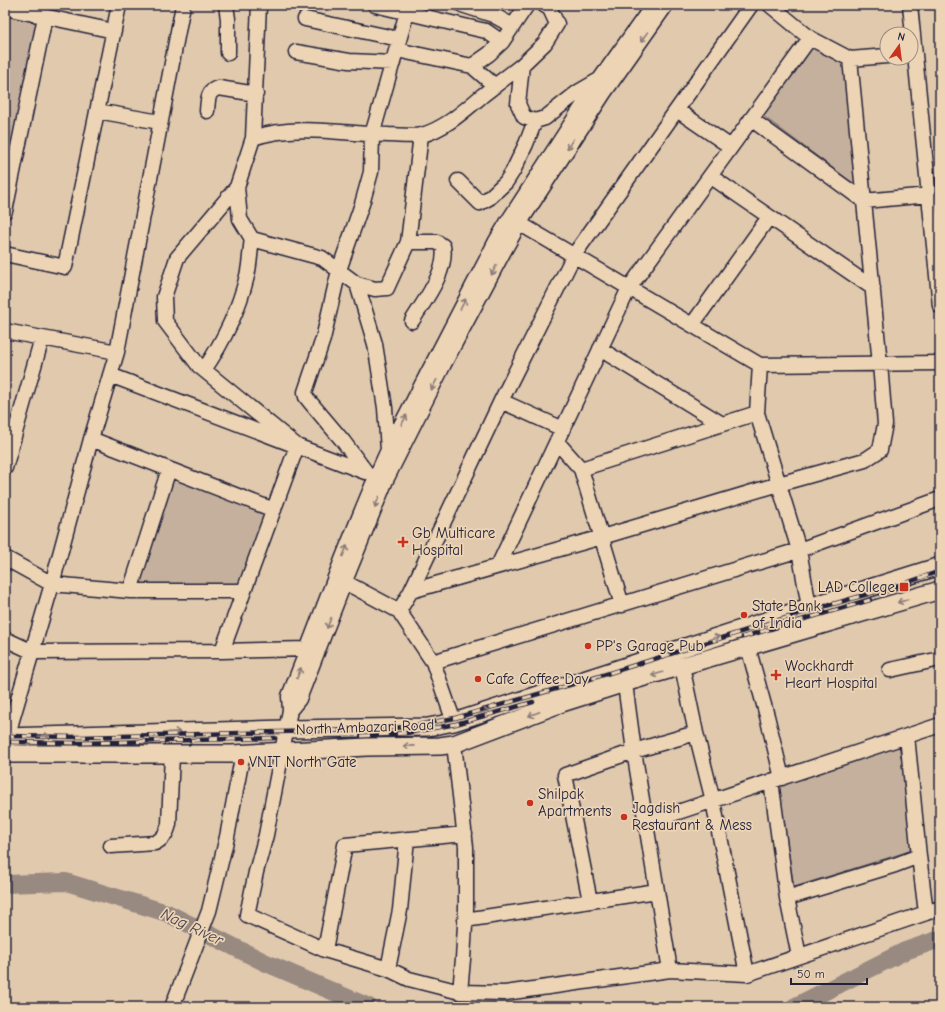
<svg xmlns="http://www.w3.org/2000/svg" width="945" height="1012" font-family="'Comic Neue',sans-serif">
<rect width="100%" height="100%" fill="#e1c9ae"/>
<filter id="ink" filterUnits="userSpaceOnUse"><feTurbulence type="fractalNoise" baseFrequency=".025" numOctaves="2"/><feDisplacementMap in="SourceGraphic" scale="8" xChannelSelector="R" yChannelSelector="G"/><feConvolveMatrix kernelMatrix="1 2 1 2 8 2 1 2 1" color-interpolation-filters="sRGB"/></filter>
<g filter="url(#ink)">
<path fill="#c5b09d" stroke="#74696c" d="M5 15 38 23 5 192Z
M811 46 844 62 858 187 762 115Z
M172 474 266 512 240 586 138 584Z
M899 745 916 849 794 887 778 785Z"/>
<g fill="none" stroke-linecap="round" stroke-linejoin="round">
<path stroke="#988a81" stroke-width="18" d="M5 884 66 882 167 913 264 962 369 1007
M794 1007 905 951 940 939"/>
<g stroke="#22223b" stroke-width="17">
<path id="minor" d="M226 5 228 19V53
M375 5 477 29 486 31 502 42
M462 5 493 15 513 26
M544 5 550 9 557 24 545 43 522 65 518 104 524 117 535 121 545 118 578 92 597 81
M770 5 810 38 850 59 887 56
M910 5 940 306
M5 8 114 31
M305 19 399 39
M397 50 472 66 489 54 502 42 527 5
M296 52 349 61 393 63
M472 66 495 86
M677 110 731 147
M97 111 160 122
M207 111C208 101 207 90 219 88L256 94
M751 119 864 201 929 195
M253 138 259 5
M710 176 873 288
M458 181 480 203 489 198 506 182 513 171 526 144 535 121
M237 187 240 219 252 239 322 258 357 284 375 289 387 288 408 242 421 135
M5 211 45 17
M512 219 760 365 940 363
M408 242H437L443 246C448 271 424 301 412 321
M5 254 65 267 119 5
M357 284 375 344 385 408 388 450
M692 325 769 217
M5 331 117 352
M600 349 722 424
M760 365 757 413 799 550 809 607
M204 370C223 342 239 309 247 276 250 264 250 251 252 239
M110 375 365 472
M501 401 563 429
M91 439 274 510
M557 442 581 469 622 605
M5 468 42 338
M581 469 757 413
M366 472 343 441 310 402 306 397 305 392 323 339 339 270 362 204 371 172 372 135 409 5
M5 558 52 584 130 591H244
M498 566 629 288 810 38
M337 578 399 611 433 662 454 722
M130 591 169 469
M411 591 501 401 574 255 751 5
M399 611 411 591 602 537 779 484 865 460 880 450 885 424 880 364 850 59
M5 639 33 652 222 651 308 649
M748 647 767 716 782 778
M222 651 297 446 199 366 165 321 164 297 177 258 237 187 253 138C296 123 345 134 389 135 398 135 414 137 422 135 446 128 465 110 483 95 496 85 509 75 522 65
M433 662 799 550 940 499
M890 670 940 659
M290 710 299 699 345 581 386 480 444 364 505 249 519 224 604 93 666 5
M940 725 907 736 919 856 926 913 940 908
M454 744 466 847V908L463 959 460 992 505 993 670 970 634 751 625 684 622 674
M5 751 12 720 52 584 91 439 117 352 183 5
M771 781 787 898
M645 823 907 736
M111 846 155 843C164 838 167 833 169 824L172 754
M590 901 565 775 634 751 696 733
M465 920 657 891
M325 950 247 915 256 872 266 835 290 710 289 696C322 614 351 530 388 450L496 241 510 218 600 79 653 5
M799 956 787 898 895 865 919 856
M388 969 400 910 407 839
M670 970 747 974 713 801 696 733 682 666
M747 974 926 913
M460 992 409 979 388 969 325 950 345 845 465 834
M172 1007 209 911 227 837 243 753"/>
</g>
<g stroke="#22223b" stroke-width="20">
<path id="major" d="M5 737 286 729 428 727 454 722 809 607 940 566
M5 754H232L367 747 440 746 454 744 562 703 628 682 940 590"/>
</g>
<use href="#minor" stroke="#edd4b5" stroke-width="14"/>
<use href="#major" stroke="#edd4b5" stroke-width="17"/>
<g stroke="#22223b" stroke-width="4.5">
<path id="rail" d="M743 637 870 600
M5 736 80 737 358 730 406 727 455 718 587 680 805 612 903 584 940 571
M361 736 407 733 456 724 533 702
M11 742 80 743 275 738"/>
</g>
<use href="#rail" stroke="#edd4b5" stroke-width="3" stroke-dasharray="9" stroke-linecap="butt"/>
</g>
<defs><path id="oneway-shaft" d="M-6 0H5M1.5-3L5.5 0L1.5 3" fill="none" stroke-width="1.6" stroke-linecap="round" stroke-linejoin="round"/></defs>
<g stroke="#887b78">
<use href="#oneway-shaft" transform="translate(644 37) rotate(125)"/>
<use href="#oneway-shaft" transform="translate(570 144) rotate(123)"/>
<use href="#oneway-shaft" transform="translate(494 270) rotate(117)"/>
<use href="#oneway-shaft" transform="translate(463 304) rotate(-63)"/>
<use href="#oneway-shaft" transform="translate(434 385) rotate(117)"/>
<use href="#oneway-shaft" transform="translate(404 420) rotate(-63)"/>
<use href="#oneway-shaft" transform="translate(377 502) rotate(112)"/>
<use href="#oneway-shaft" transform="translate(345 551) rotate(-68)"/>
<use href="#oneway-shaft" transform="translate(903 601) rotate(164)"/>
<use href="#oneway-shaft" transform="translate(329 623) rotate(111)"/>
<use href="#oneway-shaft" transform="translate(714 638) rotate(-18)"/>
<use href="#oneway-shaft" transform="translate(299 673) rotate(-69)"/>
<use href="#oneway-shaft" transform="translate(657 674) rotate(163)"/>
<use href="#oneway-shaft" transform="translate(484 712) rotate(-18)"/>
<use href="#oneway-shaft" transform="translate(534 714) rotate(159)"/>
<use href="#oneway-shaft" transform="translate(174 732) rotate(-2)"/>
<use href="#oneway-shaft" transform="translate(44 736) rotate(-2)"/>
<use href="#oneway-shaft" transform="translate(409 746) rotate(179)"/>
</g>
</g>
<g fill="#c8321e" stroke="#edd4b5" stroke-width="1.5">
<path d="M401 536h4v4h4v4h-4v4h-4v-4h-4v-4h4z"/>
<rect x="899" y="582" width="10" height="10" rx="2"/>
<circle cx="744" cy="615" r="4"/>
<circle cx="588" cy="646" r="4"/>
<path d="M774 669h4v4h4v4h-4v4h-4v-4h-4v-4h4z"/>
<circle cx="478" cy="679" r="4"/>
<circle cx="241" cy="762" r="4"/>
<circle cx="530" cy="803" r="4"/>
<circle cx="624" cy="817" r="4"/>
</g>
<g text-anchor="middle" dominant-baseline="central" stroke-width="3.5" stroke-linejoin="round" paint-order="stroke">
<g font-size="15" fill="#22223b" stroke="#edd4b5" text-anchor="start">
<text x="412" y="533">Gb Multicare<tspan x="412" dy="17">Hospital</tspan></text>
<text x="895" y="587" text-anchor="end">LAD College</text>
<text x="752" y="606">State Bank<tspan x="752" dy="17">of India</tspan></text>
<text x="596" y="646">PP's Garage Pub</text>
<text x="785" y="666">Wockhardt<tspan x="785" dy="17">Heart Hospital</tspan></text>
<text x="486" y="679">Cafe Coffee Day</text>
<text x="249" y="762">VNIT North Gate</text>
<text x="538" y="794">Shilpak<tspan x="538" dy="17">Apartments</tspan></text>
<text x="632" y="808">Jagdish<tspan x="632" dy="17">Restaurant &amp; Mess</tspan></text>
</g>
<g font-size="15" fill="#22223b" stroke="#edd4b5">
<text transform="translate(365 727) rotate(-2)">North Ambazari Road</text>
</g>
<g font-size="16" font-style="italic" fill="#454150" stroke="#edd4b5">
<text transform="translate(192 927) rotate(25)">Nag River</text>
</g>
</g>
<rect width="945" height="1012" fill="none" stroke="#edd4b5" stroke-width="20"/>
<rect x="10" y="10" width="925" height="992" fill="none" stroke="#22223b" stroke-width="1.5" filter="url(#ink)"/>
<g transform="translate(899 46) rotate(14)"><circle r="19" fill="#edd4b5" stroke="#9c8d84"/>
<path d="M0-3L7 15L0 10L-7 15Z" fill="#c8321e"/>
<text y="-6" font-size="11" font-weight="bold" text-anchor="middle" fill="#22223b">N</text>
</g>
<path d="M791 978v6h76v-6" fill="none" stroke="#22223b" stroke-width="2"/>
<text x="797" y="978" font-size="12" fill="#22223b" stroke="#edd4b5" stroke-width="3" paint-order="stroke">50 m</text>
</svg>
